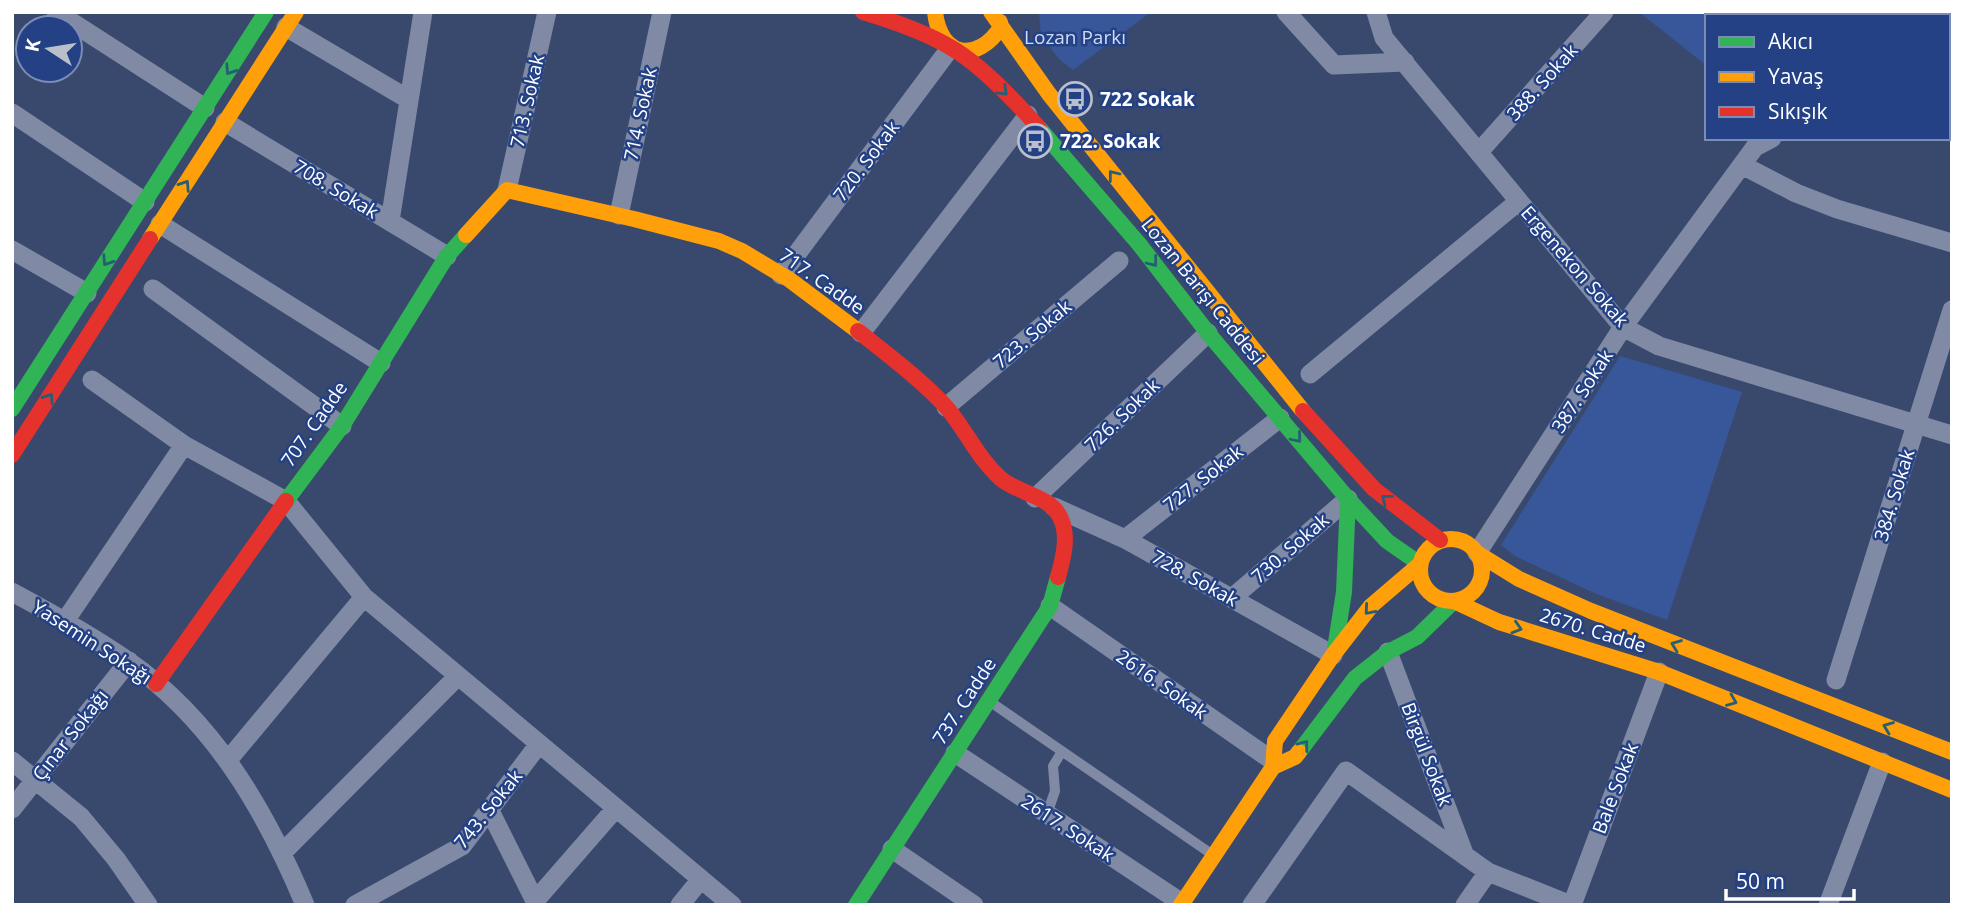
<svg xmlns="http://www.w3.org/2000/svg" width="1964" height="917" font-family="'Open Sans',sans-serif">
<rect width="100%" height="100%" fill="#39496e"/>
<path fill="#37579a" d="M1039 12H1151L1073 70 1059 59 1041 35Z
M1639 12H1882L1879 16H1707V66Z
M1620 356 1742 392 1667 620 1594 593 1515 556 1501 545Z"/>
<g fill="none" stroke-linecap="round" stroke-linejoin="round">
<path stroke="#808aa4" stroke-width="10" d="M989 701 1213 855
M1047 814 1055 791 1053 766 1061 753"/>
<path stroke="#808aa4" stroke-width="19" d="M56 12 205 108
M1286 12 1334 65 1405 62
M1376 12 1384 38 1623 327 1659 346 1952 435
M1911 16 1912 12
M286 27 408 99
M12 113 145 202
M225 122 447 256
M1479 152 1604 12
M1742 165 1796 193 1837 209 1952 243
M507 190 547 12
M619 215 662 12
M390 221 423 12
M160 224 381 363
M12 250 87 293
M781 275 951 47
M153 289 342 426
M861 333 1028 115
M1310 374 1519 201
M92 380 184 445 286 501 364 597 732 905
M946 407 1119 261
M1035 498 1208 333
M1054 507 1125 539 1333 655
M1125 539 1280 418
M1477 553 1623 327 1755 147 1772 138
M12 592C51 613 91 635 128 661 213 720 266 811 305 905
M1232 598 1348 499
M1050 606 1273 761
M65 621 184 445
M1388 652 1465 856
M1836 680 1952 310
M955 753 1182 903
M228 760 364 597
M12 761 81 817 116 859 148 905
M12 809 129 661
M490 811 537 905
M892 849 974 905
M283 852 458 676
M535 901 616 808
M355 905 462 846 539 744
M680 905 701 879
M1252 905 1346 771 1488 872 1571 905
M1465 905 1488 872
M1572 905 1659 672
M1828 905 1882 762"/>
<path stroke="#30b455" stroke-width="16" d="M1039 128 1139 244 1208 333 1348 499 1387 541 1420 564
M12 409 266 12
M286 501 342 426 447 256 466 235
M1335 649 1344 592 1348 499
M1299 752 1355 678 1388 652 1417 637 1454 601
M856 905 1050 606 1058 577"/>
<path stroke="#ff9f0a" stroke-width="16" d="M935 12C940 57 977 64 1001 27L1000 22
M991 12 1049 94 1303 411
M466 235 507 190 634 219 719 241 742 251 790 280 858 331
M150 239 296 12
M1420 570a31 31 0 1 1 62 0a31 31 0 1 1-62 0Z
M1477 553 1519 579 1591 611 1952 752
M1454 601 1499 622 1659 672 1952 790
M1299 752 1295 757 1273 767 1275 741 1333 655 1371 606 1420 564
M1181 905 1273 767"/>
<path stroke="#e5322d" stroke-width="16" d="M863 12C893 21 923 31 950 47 980 64 1016 102 1039 128
M858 331C887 354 924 382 948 409 966 431 978 458 1000 478 1018 494 1051 495 1061 519 1069 537 1063 559 1058 577
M1303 411 1374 489 1440 540
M12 455 150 239
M156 684 286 501"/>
</g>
<defs><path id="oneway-chevron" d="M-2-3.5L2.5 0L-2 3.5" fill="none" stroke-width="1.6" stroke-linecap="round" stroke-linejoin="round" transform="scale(1.75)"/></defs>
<g stroke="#265e78">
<use href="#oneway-chevron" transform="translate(230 70) rotate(123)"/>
<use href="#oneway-chevron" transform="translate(1003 91) rotate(45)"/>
<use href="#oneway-chevron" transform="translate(1113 175) rotate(-128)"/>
<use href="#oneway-chevron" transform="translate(185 185) rotate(-57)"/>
<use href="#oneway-chevron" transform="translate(107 261) rotate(123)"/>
<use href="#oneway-chevron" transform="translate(1153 262) rotate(52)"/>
<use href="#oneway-chevron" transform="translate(49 398) rotate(-57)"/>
<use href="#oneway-chevron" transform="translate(1297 438) rotate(50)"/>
<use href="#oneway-chevron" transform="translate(1386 499) rotate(-142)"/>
<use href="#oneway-chevron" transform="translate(1369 610) rotate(131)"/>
<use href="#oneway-chevron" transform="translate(1517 628) rotate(17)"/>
<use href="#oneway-chevron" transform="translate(1676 645) rotate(-159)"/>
<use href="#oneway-chevron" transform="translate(1732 701) rotate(22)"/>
<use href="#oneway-chevron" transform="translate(1888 727) rotate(-159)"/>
<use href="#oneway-chevron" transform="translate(1304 745) rotate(-53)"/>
</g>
<defs>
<g id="bus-ring" transform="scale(1.75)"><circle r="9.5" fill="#234184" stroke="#babfcc" stroke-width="1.5"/><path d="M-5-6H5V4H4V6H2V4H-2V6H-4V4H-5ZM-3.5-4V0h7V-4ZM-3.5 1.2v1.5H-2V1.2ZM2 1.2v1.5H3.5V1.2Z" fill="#babfcc"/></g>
</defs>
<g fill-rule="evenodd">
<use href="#bus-ring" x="1075" y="99"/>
<use href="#bus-ring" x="1035" y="141"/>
</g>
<g text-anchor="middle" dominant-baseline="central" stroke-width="5" stroke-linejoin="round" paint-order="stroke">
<g font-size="19" fill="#d0dcf6" stroke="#234184">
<text x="1075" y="37">Lozan Parkı</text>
</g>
<g font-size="19" fill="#fff" stroke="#234184">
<text transform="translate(1542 82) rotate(-48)">388. Sokak</text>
<text transform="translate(527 101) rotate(-77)">713. Sokak</text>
<text transform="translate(640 114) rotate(-78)">714. Sokak</text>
<text transform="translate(866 161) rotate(-53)">720. Sokak</text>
<text transform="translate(336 189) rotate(31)">708. Sokak</text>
<text transform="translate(1575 266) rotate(49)">Ergenekon Sokak</text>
<text transform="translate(822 281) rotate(35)">717. Cadde</text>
<text transform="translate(1203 291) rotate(51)">Lozan Barışı Caddesi</text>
<text transform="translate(1032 334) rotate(-40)">723. Sokak</text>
<text transform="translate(1582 391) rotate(-57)">387. Sokak</text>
<text transform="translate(1122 415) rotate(-44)">726. Sokak</text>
<text transform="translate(314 424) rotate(-55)">707. Cadde</text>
<text transform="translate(1203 478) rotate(-38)">727. Sokak</text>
<text transform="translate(1894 495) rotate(-73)">384. Sokak</text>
<text transform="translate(1290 548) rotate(-41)">730. Sokak</text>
<text transform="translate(1195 578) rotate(29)">728. Sokak</text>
<text transform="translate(1593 630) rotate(17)">2670. Cadde</text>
<text transform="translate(92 642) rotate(33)">Yasemin Sokağı</text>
<text transform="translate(1162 684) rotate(35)">2616. Sokak</text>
<text transform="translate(964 701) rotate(-57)">737. Cadde</text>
<text transform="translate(70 735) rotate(-52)">Çınar Sokağı</text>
<text transform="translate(1427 754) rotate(69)">Birgül Sokak</text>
<text transform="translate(1615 788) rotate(-69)">Bale Sokak</text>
<text transform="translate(488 809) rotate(-51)">743. Sokak</text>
<text transform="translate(1068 828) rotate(33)">2617. Sokak</text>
</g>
<g font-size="19" font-weight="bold" fill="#fff" stroke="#234184" text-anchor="start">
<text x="1100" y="99">722 Sokak</text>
<text x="1060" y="141">722. Sokak</text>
</g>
</g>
<rect width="1964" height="917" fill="none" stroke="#ffffff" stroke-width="28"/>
<rect x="1705" y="14" width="245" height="126" fill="#234184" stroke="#7b8db5" stroke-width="2"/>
<rect x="1719" y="37" width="35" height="10" fill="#30b455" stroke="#7b8db5" stroke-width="2"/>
<text x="1768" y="49" font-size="21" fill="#ffffff">Akıcı</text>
<rect x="1719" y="72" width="35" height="10" fill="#ff9f0a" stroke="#7b8db5" stroke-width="2"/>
<text x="1768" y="84" font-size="21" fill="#ffffff">Yavaş</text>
<rect x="1719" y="107" width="35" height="10" fill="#e5322d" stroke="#7b8db5" stroke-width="2"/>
<text x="1768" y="119" font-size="21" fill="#ffffff">Sıkışık</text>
<g transform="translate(49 49) rotate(282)"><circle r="33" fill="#234184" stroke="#7b8db5" stroke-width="2"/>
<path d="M0-5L12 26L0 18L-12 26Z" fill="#babfcc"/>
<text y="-10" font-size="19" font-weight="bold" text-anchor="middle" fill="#ffffff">K</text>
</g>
<path d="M1726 889v10h128v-10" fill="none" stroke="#ffffff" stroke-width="3.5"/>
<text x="1736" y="889" font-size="21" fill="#ffffff" stroke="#234184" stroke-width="5" paint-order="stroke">50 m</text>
</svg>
